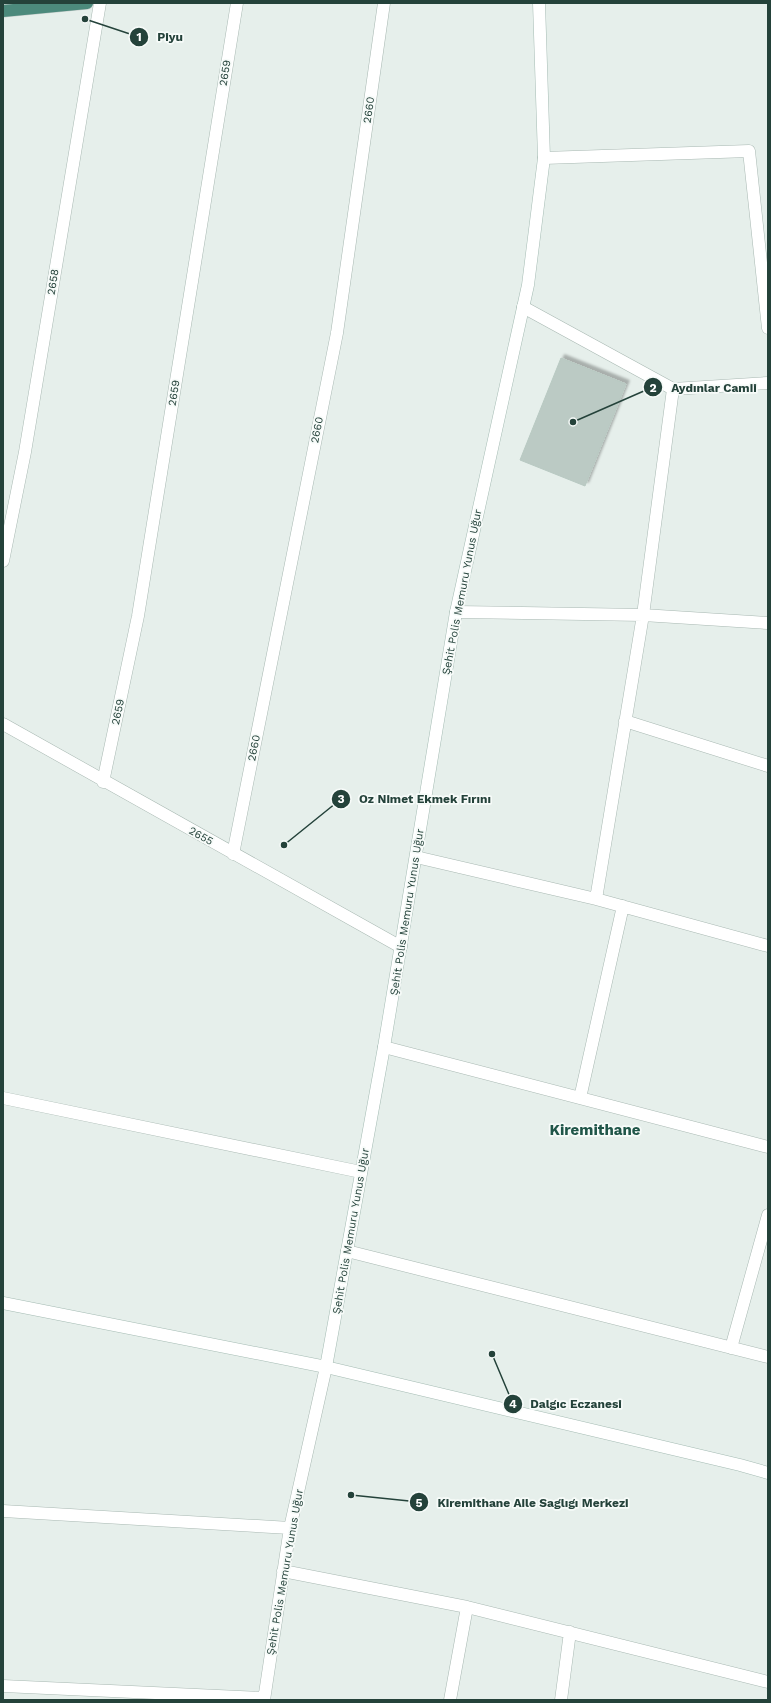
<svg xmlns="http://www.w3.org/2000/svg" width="771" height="1703" font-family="'Work Sans',sans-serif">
<defs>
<filter id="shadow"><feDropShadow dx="3.5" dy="-3.5" stdDeviation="1" flood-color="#0004"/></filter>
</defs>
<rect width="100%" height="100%" fill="#e6efeb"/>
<path fill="#bbcac4" stroke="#b8c9c2" filter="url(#shadow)" d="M561 358 626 384 585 486 520 460Z"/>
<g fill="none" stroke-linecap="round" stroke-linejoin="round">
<g stroke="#a8b8b2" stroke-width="13">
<path id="minor" d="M544 158 749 151 768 328
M523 307 673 389 643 615 596 899
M673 389 768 383
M3 561 25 452 100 3
M456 612 643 615 768 623
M625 721 768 766
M3 724 401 947
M103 782 138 616 237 3
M233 854 337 333 384 3
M416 857 596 899 768 946
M384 1047 768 1147
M3 1098 361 1172
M580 1098 623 906
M347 1251 768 1357
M731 1348 768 1215
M3 1511 290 1528
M283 1571 467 1607 768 1682
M3 1686 264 1698
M264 1700 290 1528 326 1367
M450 1700 467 1607
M561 1700 570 1632"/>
</g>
<g stroke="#a4bbb3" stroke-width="13">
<path id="secondary" d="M3 1303 326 1367 740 1465 768 1473
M326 1367 384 1047 456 612 528 285 544 158 539 3"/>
</g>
<g stroke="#c2cac8" stroke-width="13">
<path id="trunk" d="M3 11 87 3"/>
</g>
<use href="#minor" stroke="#fff" stroke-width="12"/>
<use href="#secondary" stroke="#fff" stroke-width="12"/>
<use href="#trunk" stroke="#4c8a7c" stroke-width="12"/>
</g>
<g text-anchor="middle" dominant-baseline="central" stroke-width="3.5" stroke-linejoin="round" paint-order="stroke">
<g font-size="11" fill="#24423a" stroke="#f7fbf9">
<text transform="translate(225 73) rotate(-81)">2659</text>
<text transform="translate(369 110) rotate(-82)">2660</text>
<text transform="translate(53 282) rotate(-81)">2658</text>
<text transform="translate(174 393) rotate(-81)">2659</text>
<text transform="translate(317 430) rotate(-79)">2660</text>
<text transform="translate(462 592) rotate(-79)">Şehit Polis Memuru Yunus Uğur</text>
<text transform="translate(118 712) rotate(-78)">2659</text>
<text transform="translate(254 748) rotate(-79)">2660</text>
<text transform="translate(201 836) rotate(29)">2655</text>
<text transform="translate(407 912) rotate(-81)">Şehit Polis Memuru Yunus Uğur</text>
<text transform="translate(351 1231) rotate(-80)">Şehit Polis Memuru Yunus Uğur</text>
<text transform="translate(285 1572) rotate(-80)">Şehit Polis Memuru Yunus Uğur</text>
</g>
<g font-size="15" font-weight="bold" fill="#1f5548" stroke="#f7fbf9">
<text x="595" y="1130">Kiremithane</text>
</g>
</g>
<path fill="none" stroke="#24423a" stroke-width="1.5" d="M85 19L139 37M573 422L653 387M284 845L341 799M492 1354L513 1404M351 1495L419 1502"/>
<g fill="#24423a" stroke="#f7fbf9" stroke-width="1.5">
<circle cx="85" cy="19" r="4"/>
<circle cx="573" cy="422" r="4"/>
<circle cx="284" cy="845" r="4"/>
<circle cx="492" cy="1354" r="4"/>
<circle cx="351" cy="1495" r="4"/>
<circle cx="139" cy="37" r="10"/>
<circle cx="653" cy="387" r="10"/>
<circle cx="341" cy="799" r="10"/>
<circle cx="513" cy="1404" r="10"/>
<circle cx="419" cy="1502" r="10"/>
</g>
<g font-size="12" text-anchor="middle" font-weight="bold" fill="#fff">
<text x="139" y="41">1</text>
<text x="653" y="392">2</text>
<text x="341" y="803">3</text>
<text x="513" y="1408">4</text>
<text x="419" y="1507">5</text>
</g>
<g font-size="12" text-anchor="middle" font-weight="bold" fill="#24423a" stroke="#f7fbf9" stroke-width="3.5" stroke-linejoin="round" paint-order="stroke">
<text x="170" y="41">Piyu</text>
<text x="714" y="392">Aydınlar Camii</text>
<text x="425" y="803">Oz Nimet Ekmek Fırını</text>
<text x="576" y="1408">Dalgıc Eczanesi</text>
<text x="533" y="1507">Kiremithane Aile Saglıgı Merkezi</text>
</g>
<rect width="771" height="1703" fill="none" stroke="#24423a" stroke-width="8"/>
</svg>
